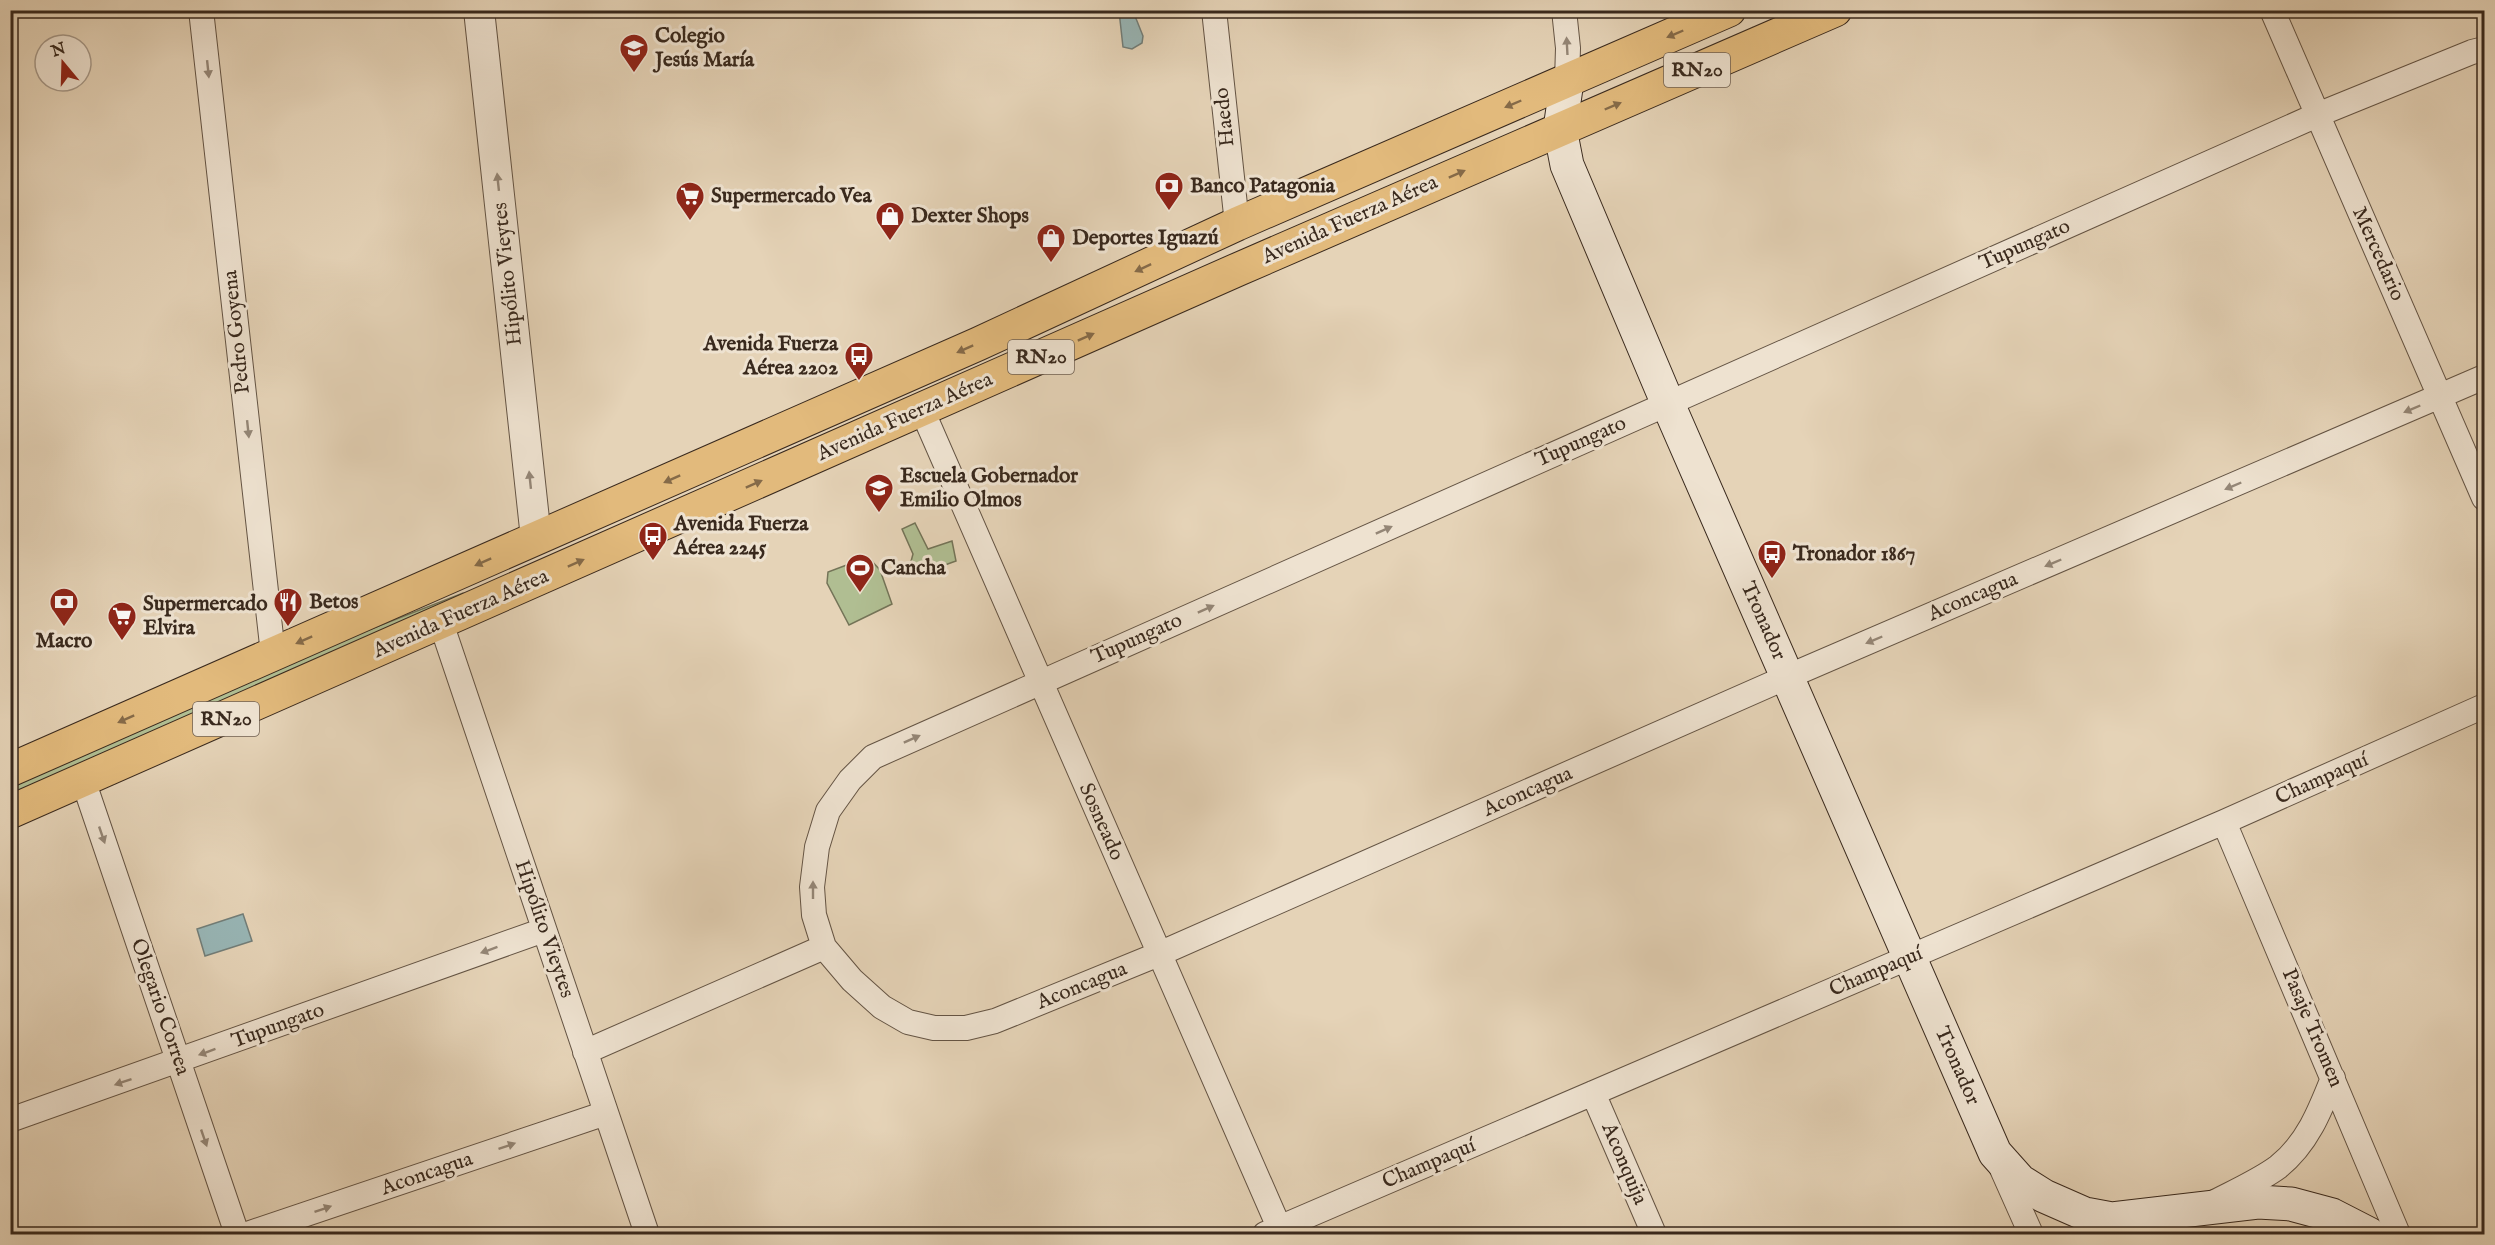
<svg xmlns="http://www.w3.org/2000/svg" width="2495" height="1245" font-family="'IM FELL English',serif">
<rect width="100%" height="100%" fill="#e5d3b7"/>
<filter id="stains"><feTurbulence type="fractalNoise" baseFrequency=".00333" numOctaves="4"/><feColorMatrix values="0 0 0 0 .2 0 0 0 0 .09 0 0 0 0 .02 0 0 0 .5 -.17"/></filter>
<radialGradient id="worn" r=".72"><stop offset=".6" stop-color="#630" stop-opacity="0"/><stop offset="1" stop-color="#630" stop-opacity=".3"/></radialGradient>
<path fill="#b0be92" stroke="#747458" stroke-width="1.5" d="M915 523 928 549 952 541 956 561 917 575 910 565 913 554 902 529Z
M868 557 880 570 892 604 849 625 827 583 828 572Z
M463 593 468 597 11 813 10 770Z"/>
<path fill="#98b6b6" stroke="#727e79" stroke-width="1.5" d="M1119 11H1133L1143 36 1142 43 1132 49 1123 47Z
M243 914 252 941 205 956 197 929Z"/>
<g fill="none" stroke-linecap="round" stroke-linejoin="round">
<g stroke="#645444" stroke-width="26">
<path id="minor" d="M201 10 273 654
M1214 10 1237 224
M1564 10 1568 48 1567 81
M2272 10 2484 498
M2484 49 2472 52 2317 115 873 757 850 780 828 811 817 847 812 887 814 915 824 947 852 980 882 1007 908 1022 934 1028H966L995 1021 1159 954 1787 677 2484 377
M922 410 1282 1234
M441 623 647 1234
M83 780 237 1234
M2224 822 2398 1234
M585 1052 824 947
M1593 1093 1654 1234
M10 1120 544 930
M2002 1169 2031 1234
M2213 1203C2234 1192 2259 1181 2278 1167 2307 1144 2320 1111 2333 1078
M247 1234 606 1113
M1265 1234 2224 822 2484 706"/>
</g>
<g stroke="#645444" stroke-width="32">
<path id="tertiary" d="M479 10 536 538"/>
</g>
<g stroke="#39291d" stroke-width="35">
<path id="secondary" d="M1567 81 1560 129 1567 165 1668 404 1995 1153 2020 1181 2044 1196 2085 1214 2112 1219 2258 1202 2291 1204 2332 1215 2369 1234"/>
</g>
<g stroke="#39291d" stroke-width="35">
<path id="primary" d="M10 770 978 344 1237 224 1729 10
M10 812 1239 269 1835 10"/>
</g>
<use href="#minor" stroke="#eee2d0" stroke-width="24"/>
<use href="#tertiary" stroke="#eee2d0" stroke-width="30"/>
<use href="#secondary" stroke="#eee2d0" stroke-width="33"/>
<use href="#primary" stroke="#e2ba7c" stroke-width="33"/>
</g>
<defs><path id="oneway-solid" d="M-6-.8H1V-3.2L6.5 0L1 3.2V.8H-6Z" transform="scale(1.5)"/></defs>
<g fill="#856a48">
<use href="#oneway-solid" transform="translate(1675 34) rotate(157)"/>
<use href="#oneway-solid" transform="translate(1513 104) rotate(157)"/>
<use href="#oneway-solid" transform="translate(1613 106) rotate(-23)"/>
<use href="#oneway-solid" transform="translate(1457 174) rotate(-24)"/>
<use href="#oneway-solid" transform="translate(1143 268) rotate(155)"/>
<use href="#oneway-solid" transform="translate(1086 337) rotate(-24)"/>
<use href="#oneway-solid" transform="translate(965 349) rotate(156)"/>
<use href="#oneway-solid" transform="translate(672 479) rotate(156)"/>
<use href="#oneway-solid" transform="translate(754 484) rotate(-24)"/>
<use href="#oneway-solid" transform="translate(483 562) rotate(156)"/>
<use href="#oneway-solid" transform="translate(576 563) rotate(-24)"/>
<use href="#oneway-solid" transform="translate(304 640) rotate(156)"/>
<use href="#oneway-solid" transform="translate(126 719) rotate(156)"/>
</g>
<g fill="#948676">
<use href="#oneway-solid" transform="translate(1567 46) rotate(-93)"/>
<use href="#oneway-solid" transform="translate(208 69) rotate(84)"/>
<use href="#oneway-solid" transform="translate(498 182) rotate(-96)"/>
<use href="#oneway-solid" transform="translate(2412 409) rotate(157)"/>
<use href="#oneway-solid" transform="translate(248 429) rotate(84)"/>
<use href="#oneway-solid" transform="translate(530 480) rotate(-96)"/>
<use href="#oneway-solid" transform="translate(2233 486) rotate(157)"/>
<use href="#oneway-solid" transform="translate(1384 530) rotate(-24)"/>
<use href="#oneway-solid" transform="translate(2053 563) rotate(157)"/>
<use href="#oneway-solid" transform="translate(1206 609) rotate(-24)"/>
<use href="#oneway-solid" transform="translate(1874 640) rotate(157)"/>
<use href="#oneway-solid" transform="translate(912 739) rotate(-24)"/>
<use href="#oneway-solid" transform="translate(102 835) rotate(71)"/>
<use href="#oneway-solid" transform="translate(813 890) rotate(-90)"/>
<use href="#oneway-solid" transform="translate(489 950) rotate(160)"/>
<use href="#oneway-solid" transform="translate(207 1052) rotate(160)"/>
<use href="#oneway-solid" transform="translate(123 1082) rotate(161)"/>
<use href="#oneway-solid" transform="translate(204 1138) rotate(71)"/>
<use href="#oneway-solid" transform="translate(507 1146) rotate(-19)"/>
<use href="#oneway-solid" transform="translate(323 1209) rotate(-19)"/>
</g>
<defs>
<g id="school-pin" transform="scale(1.5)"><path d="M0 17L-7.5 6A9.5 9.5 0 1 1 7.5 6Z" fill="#8f2418" stroke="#eee2d0"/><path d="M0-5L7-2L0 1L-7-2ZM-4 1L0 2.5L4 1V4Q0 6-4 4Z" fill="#fff"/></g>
<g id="bank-pin" transform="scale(1.5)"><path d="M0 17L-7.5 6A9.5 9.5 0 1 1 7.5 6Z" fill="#8f2418" stroke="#eee2d0"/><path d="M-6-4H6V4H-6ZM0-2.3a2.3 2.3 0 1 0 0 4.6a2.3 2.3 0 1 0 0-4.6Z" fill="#fff"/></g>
<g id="supermarket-pin" transform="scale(1.5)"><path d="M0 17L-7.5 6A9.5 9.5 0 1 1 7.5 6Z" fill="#8f2418" stroke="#eee2d0"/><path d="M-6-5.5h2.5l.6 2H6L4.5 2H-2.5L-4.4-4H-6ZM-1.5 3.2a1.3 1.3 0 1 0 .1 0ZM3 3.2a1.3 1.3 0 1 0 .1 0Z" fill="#fff"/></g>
<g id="shop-pin" transform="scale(1.5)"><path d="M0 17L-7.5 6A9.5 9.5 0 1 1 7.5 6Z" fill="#8f2418" stroke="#eee2d0"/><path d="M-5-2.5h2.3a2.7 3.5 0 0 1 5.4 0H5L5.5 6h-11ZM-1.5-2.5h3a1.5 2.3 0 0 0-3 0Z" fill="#fff"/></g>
<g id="bus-pin" transform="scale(1.5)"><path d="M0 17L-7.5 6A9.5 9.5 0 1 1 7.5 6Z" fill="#8f2418" stroke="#eee2d0"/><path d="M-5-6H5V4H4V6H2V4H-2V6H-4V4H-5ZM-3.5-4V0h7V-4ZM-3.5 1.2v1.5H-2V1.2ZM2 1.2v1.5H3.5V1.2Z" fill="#fff"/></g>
<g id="stadium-pin" transform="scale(1.5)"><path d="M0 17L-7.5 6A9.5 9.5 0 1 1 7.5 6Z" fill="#8f2418" stroke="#eee2d0"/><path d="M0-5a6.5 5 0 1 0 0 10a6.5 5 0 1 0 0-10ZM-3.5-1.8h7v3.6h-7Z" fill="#fff"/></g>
<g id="restaurant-pin" transform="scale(1.5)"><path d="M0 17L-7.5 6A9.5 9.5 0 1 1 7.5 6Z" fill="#8f2418" stroke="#eee2d0"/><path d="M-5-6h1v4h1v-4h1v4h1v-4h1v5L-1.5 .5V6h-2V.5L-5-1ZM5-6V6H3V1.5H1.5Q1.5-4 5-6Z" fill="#fff"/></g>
</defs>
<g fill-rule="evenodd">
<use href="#school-pin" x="634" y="48"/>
<use href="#bank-pin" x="1169" y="186"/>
<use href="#supermarket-pin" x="690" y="196"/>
<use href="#shop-pin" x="890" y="216"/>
<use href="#shop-pin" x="1051" y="238"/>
<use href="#bus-pin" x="859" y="356"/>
<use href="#school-pin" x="879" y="488"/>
<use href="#bus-pin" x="653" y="536"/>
<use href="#bus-pin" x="1772" y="554"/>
<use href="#stadium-pin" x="860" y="568"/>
<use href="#bank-pin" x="64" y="602"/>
<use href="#restaurant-pin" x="288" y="602"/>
<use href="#supermarket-pin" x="122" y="616"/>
</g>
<g text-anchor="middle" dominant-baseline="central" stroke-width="6" stroke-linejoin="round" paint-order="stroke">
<g fill="#eee2d0" stroke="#6f6053" stroke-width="1.5">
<rect x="1664" y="53" width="66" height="34" rx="4.5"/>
<rect x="1008" y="340" width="66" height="34" rx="4.5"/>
<rect x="193" y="702" width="66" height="34" rx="4.5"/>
</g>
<g font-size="20" font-weight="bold" fill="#39291d">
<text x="1697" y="70">RN20</text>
<text x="1041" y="357">RN20</text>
<text x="226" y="719">RN20</text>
</g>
<g font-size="21" font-weight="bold" fill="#39291d" stroke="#eee2d0" text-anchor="start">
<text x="655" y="36">Colegio<tspan x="655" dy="24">Jesús María</tspan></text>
<text x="1190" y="186">Banco Patagonia</text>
<text x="711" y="196">Supermercado Vea</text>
<text x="911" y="216">Dexter Shops</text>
<text x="1072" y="238">Deportes Iguazú</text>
<text x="838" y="344" text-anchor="end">Avenida Fuerza<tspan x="838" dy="24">Aérea 2202</tspan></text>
<text x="900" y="476">Escuela Gobernador<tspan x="900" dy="24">Emilio Olmos</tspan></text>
<text x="674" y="524">Avenida Fuerza<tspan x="674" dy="24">Aérea 2245</tspan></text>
<text x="1793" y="554">Tronador 1867</text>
<text x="881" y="568">Cancha</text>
<text x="309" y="602">Betos</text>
<text x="143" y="604">Supermercado<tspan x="143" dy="24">Elvira</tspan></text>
<text x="64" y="641" text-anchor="middle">Macro</text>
</g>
<g font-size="21" fill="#39291d" stroke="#eee2d0">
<text transform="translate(1225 117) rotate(-96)">Haedo</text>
<text transform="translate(1350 220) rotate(-24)">Avenida Fuerza Aérea</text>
<text transform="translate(2025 245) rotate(-24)">Tupungato</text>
<text transform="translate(2378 254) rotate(66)">Mercedario</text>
<text transform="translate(508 274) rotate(-96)">Hipólito Vieytes</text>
<text transform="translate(237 332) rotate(-96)">Pedro Goyena</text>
<text transform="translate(905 417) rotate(-24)">Avenida Fuerza Aérea</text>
<text transform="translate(1581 442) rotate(-24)">Tupungato</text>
<text transform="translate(1973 597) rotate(-23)">Aconcagua</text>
<text transform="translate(461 614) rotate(-24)">Avenida Fuerza Aérea</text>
<text transform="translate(1763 621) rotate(66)">Tronador</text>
<text transform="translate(1137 639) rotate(-24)">Tupungato</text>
<text transform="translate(2322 779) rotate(-24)">Champaquí</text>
<text transform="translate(1528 792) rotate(-24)">Aconcagua</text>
<text transform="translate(1101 822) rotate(66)">Sosneado</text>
<text transform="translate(544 929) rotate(71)">Hipólito Vieytes</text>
<text transform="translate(1876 972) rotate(-23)">Champaquí</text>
<text transform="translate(1082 986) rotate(-22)">Aconcagua</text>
<text transform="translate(160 1007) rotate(71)">Olegario Correa</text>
<text transform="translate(278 1026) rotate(-20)">Tupungato</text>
<text transform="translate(2312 1028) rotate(67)">Pasaje Tromen</text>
<text transform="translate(1957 1066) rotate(66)">Tronador</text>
<text transform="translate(1429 1164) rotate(-23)">Champaquí</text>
<text transform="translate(1624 1164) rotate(67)">Aconquija</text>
<text transform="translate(427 1174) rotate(-19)">Aconcagua</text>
</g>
</g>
<rect width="2495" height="1245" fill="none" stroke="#e5d3b7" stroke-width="36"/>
<rect x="12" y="12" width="2471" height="1221" fill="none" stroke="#39291d" stroke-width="3"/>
<rect x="18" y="18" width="2459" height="1209" fill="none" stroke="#39291d" stroke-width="1.5"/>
<g transform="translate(63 63) rotate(341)"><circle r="28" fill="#eee2d0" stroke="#a69888" stroke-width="1.5"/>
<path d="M0-4.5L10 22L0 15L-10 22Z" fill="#8f2418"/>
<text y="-9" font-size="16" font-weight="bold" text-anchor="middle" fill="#39291d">N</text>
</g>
<rect width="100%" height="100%" filter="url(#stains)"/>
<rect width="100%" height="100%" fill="url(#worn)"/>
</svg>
